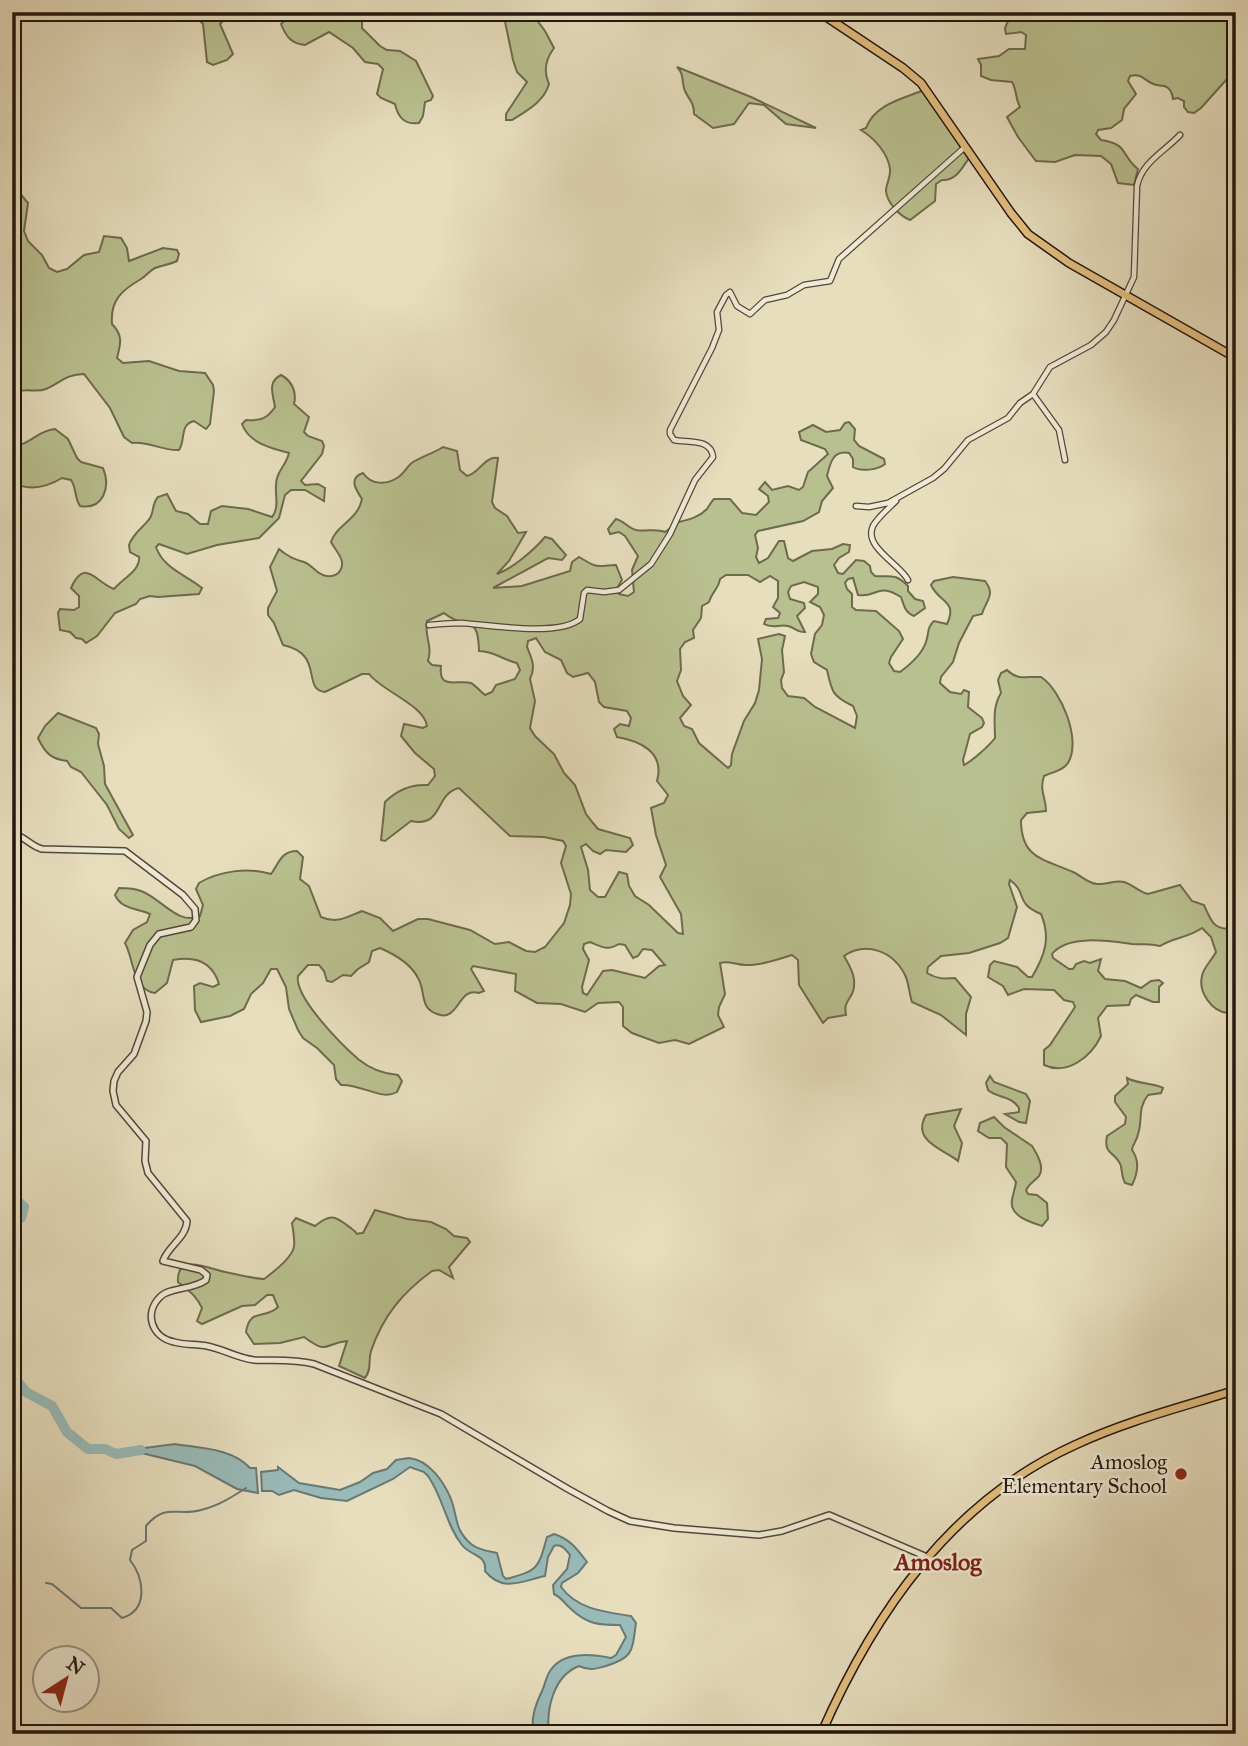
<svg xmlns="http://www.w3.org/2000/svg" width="1248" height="1746" font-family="'IM FELL Great Primer',serif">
<rect width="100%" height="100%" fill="#e7debe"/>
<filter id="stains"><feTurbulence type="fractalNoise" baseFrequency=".00286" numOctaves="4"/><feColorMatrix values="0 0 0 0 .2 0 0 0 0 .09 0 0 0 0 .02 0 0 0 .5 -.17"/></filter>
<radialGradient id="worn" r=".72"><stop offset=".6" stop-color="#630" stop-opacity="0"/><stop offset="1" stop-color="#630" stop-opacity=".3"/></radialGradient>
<path fill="#b9c08f" stroke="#6e6a4e" stroke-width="2" fill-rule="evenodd" d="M195 12H232L220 24 233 54 227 60 213 65 207 62 203 24 194 15Z
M293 12H362V28L380 46 387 50 400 51 416 61 433 96 431 100 425 102 423 116 419 123C404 125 398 117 395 104L381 98 377 94 383 69 378 64 365 62 353 48 329 32 305 45C292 44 286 37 281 24Z
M503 12H548L535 13 534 16 545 31 554 48C545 60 543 71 549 84 544 102 526 111 512 120H506V114L527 82 517 72 513 60Z
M1022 12H1236V69L1201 108 1194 113 1188 112 1184 107V101L1178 98 1173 99C1172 94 1172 91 1168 88 1163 84 1163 87 1157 85 1145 83 1143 72 1130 76L1128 81 1136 94 1124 109 1122 120 1111 128 1098 130 1096 134 1101 140C1129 144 1121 156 1138 169L1134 185 1118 183 1111 164 1101 156 1075 155 1055 162 1036 161 1018 137 1007 117 1020 107C1015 98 1017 90 1012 82L991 80 981 76V65L978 59 999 56 1009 49H1025L1026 35 1021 32 1006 34 1005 28 1008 21 1021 15Z
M677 67 751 97 816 128 786 124 764 105 749 103 734 124 713 128 694 114C694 102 689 100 685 91 681 82 685 75 677 67Z
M924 90 971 155C963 166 957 181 942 180L936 184 935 201 910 220C900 216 887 203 886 191 886 184 891 177 890 169 888 153 874 138 861 130L866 128C875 104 902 99 924 90Z
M12 145 18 149C10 169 13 187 28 203L24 231 28 241 42 255 49 268 57 272 67 269 84 255 99 252 104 236 121 238 127 248 129 261 163 248 177 250 179 254 177 261C169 265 162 265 155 268 149 271 146 276 141 279 122 290 110 300 112 324 123 335 121 343 117 358L123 363 149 361 179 371 205 373 213 385 214 391 210 424 206 429 194 421C179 425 186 440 179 450 162 451 149 441 132 443L124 437 110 408 84 374C66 374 60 383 46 389 33 394 25 385 12 396Z
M281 375C292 381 297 392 294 404L309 417 304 432 308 436 322 441 324 446 322 454 301 481 305 485 318 484 325 488 324 501 305 490H291L285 495 279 518 259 538 217 545 187 554 159 544 156 547C163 568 186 575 202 588L199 594 158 597 150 596 140 599 136 604 115 613 97 636 86 643 82 639 76 638 70 632 60 630 58 613 60 609 74 610 79 607V596L71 588C85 557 95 582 114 589 122 579 141 570 139 557L130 552 129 545C133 533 144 527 150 518 154 512 152 503 158 497L167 494 176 511 188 514 200 524H208L211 511 222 506 248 509 272 517C281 506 273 491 277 478 280 468 286 465 289 453 270 448 249 443 242 424L246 420C260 421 267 419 275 407 273 394 267 382 281 375Z
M849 422 855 429 854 440 859 446 884 459 885 464C878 470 861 472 853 467V459L849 453C833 450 830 463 827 476L833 488 822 501 819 512 803 521 758 531 755 535 758 548 756 557 759 563 768 558 779 541H784L788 558 793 561 812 551 832 549 843 544 850 545 849 552 839 558 834 565 838 573 843 574 856 560 864 561 870 566 871 572 875 576C891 577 895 573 908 586V591L915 599 923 601 925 608 914 616C905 613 904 605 901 597 877 582 877 598 858 595L853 578 848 579 845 583 847 589 852 594V607L856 610 876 611 899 631 903 639 891 657 889 663 894 671 900 672C911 664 922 654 926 642 929 633 927 627 934 621L947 624C958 600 939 603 931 585L934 581 953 577 985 581C996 595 986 600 982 614L973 616 959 643 953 662 941 677 940 683 950 692 961 694 964 690 969 692 968 707 982 718 984 723 982 727 970 734 963 760 964 765C972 761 989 746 995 738 995 722 992 708 1001 693L998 680 1001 673 1007 670C1018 681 1027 676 1041 677 1061 690 1082 740 1068 763 1063 771 1052 772 1044 776 1039 792 1046 796 1046 811L1027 813 1021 820C1021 859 1044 859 1073 872 1082 876 1087 883 1097 884 1106 885 1115 880 1124 882 1132 884 1139 892 1148 894L1180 885 1192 901 1204 905C1212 923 1213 930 1236 929V992L1231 999 1232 1009 1228 1013C1212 1012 1198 992 1202 976 1203 968 1212 960 1216 952L1211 937 1202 928C1188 938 1174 937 1160 946 1148 943 1144 945 1132 944 1110 941 1068 934 1052 954L1053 958 1069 969H1073L1076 964 1084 961 1090 963 1101 959 1098 971 1105 979 1125 981 1141 988 1151 981 1159 980 1163 983 1159 987V1002H1153L1136 995 1131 999 1129 1005 1107 1006 1098 1018 1101 1036C1091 1057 1067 1076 1044 1065V1050L1050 1045 1075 1007 1073 1002 1064 1000 1054 990 1024 989 1008 995 1003 986 988 977 990 965 994 961 1017 967 1028 977H1032C1045 955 1051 938 1041 914 1014 903 1028 893 1010 880L1009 884 1017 907 1008 938 1000 943 969 953 941 956 928 967 927 973C937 979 944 979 955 978L971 997 966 1014V1035L941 1015 912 1002C909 993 909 983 905 975 893 951 866 941 844 956 851 968 858 980 852 994 847 1003 844 1004 846 1015L828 1018 823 1023 799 985 798 960 792 955C779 959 763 965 748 965 738 966 729 960 720 963L725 994 719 1007 718 1015 724 1027 689 1044 675 1040 659 1043 632 1033 623 1026V1007L619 1002 598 1003 585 1012 561 1004 537 1003 515 991 516 974 473 966 471 969 484 991 479 993C458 986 459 1023 437 1014 419 1008 426 991 418 978 411 964 394 954 380 948L372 951 369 962 358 969 351 976 343 975 332 982 327 981 324 971 319 965H308L298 976C294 997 342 1045 358 1059 369 1068 384 1074 398 1075L402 1081 397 1092C381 1101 362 1084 341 1085L336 1079 334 1065 317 1048 303 1038 298 1030 289 1009 286 987 277 969H271L263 983 251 994 244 1009 230 1016 201 1022 195 1010 194 986 200 983 213 987 219 984C212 961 194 956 173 960L167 983 155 993C132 990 134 959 125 943L133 930 147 922 150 914C137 908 122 910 115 895L119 888C126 888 134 888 141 891 161 898 178 926 200 916L203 905 196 889 199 883C219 871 248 867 271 874 279 863 281 851 297 851L303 857 300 879 309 886 321 917C337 924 347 917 362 911L380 918 393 931 418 919H428L470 930 495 944 509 942 526 951 535 952 545 947 564 923 570 905 571 894 561 863 566 846 563 841 544 837 510 836 459 788C434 794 444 828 411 821L385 841 381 840 385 802C397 790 411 784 428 785L435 776 434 769 415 753 401 736 404 724 423 728 427 726C424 705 382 691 369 674H362L325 692C301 689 325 654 283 645L274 623 268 615V608L277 591 270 567 279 549C288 557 295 559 304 562 312 565 316 573 323 575 333 579 343 573 342 562 341 555 334 548 331 542 336 525 358 520 362 499 356 490 348 478 363 473 371 485 386 485 397 478 404 474 407 466 413 462 423 456 434 453 443 447L457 451 460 470 467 476C480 473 484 456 498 458L492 502 495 508 507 516 518 533 526 532 509 561 497 574C512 569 534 550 545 537L552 539 566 555 562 560 548 558 493 588 522 586 570 571 572 562 579 557C599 569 594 566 616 565L622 580 616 590 619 594 628 596 634 592 632 570 638 556 625 536 619 532 610 534 608 529 616 519C624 521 628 528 636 530 646 532 655 528 665 532L672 527 674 523C686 520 697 519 707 509 709 506 711 502 714 499H730L742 513 756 515 769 502 768 496 759 489 765 482 772 490 788 486 799 490 803 487 808 472 828 454 825 449 801 440 799 432 813 425 826 432 840 430 845 423ZM726 575H748L760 582 770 576 778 581V598L773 607 780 613 778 618 766 619 764 624C773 629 779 624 788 626 796 628 797 633 805 632L797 616 805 608 804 603 790 599 788 592 791 586 804 582 818 587V594L810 602 820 607 824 615 822 625 815 634 811 654 814 662 827 670C832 692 832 696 853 706L857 716 855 728 815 707 804 698 788 696 782 688 781 680 784 672 782 650 785 636 779 634 758 639 762 659 759 690 755 703 744 721 732 754 731 765 728 768 699 743 692 729 684 726 680 718 691 705 683 696 677 681 681 670 680 649 685 642 694 638 693 630 701 618 702 606 709 602C712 592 719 588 720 579ZM444 613C467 632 478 612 479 651 494 651 503 660 517 663L520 670 515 679 496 685 492 692 485 695C481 692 475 685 471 683 458 679 438 691 441 666L432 665 428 661C433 645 424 637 427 621ZM536 638 545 652 561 660 567 673 573 677 588 673 595 682 599 702 604 707 627 711 631 718 629 726 620 724 614 729 617 737C640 741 665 752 657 781L668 795 664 803 651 808 656 835 666 865 660 877 681 914 683 934 678 933 649 905 635 896 629 886 627 874 619 872 605 897H598L590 890 588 870 581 847 586 844 593 851 600 854 606 850 626 852 633 845 630 838 598 829 593 823 586 814 575 785 564 773 554 754 535 736 530 728 535 701 530 679C536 667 532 659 527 647L528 641ZM590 942C602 947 607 951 619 944L625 945 633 958 638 956 643 949 652 950 665 965 659 966 645 978 612 970 603 971 587 995 583 993 582 987 589 960 583 949 584 944Z
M55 429 68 439 77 458 81 462 103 468C111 488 103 510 80 506 74 497 77 489 71 480L62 478C47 487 29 492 12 482V446C29 446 38 430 55 429Z
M58 713 96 728 99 734 98 744 104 766 105 784 133 835 129 838 119 829 107 805 81 772 71 767 67 761C51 759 45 753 38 738L45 726Z
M990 1076 994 1082 1026 1094 1030 1101 1026 1123 1019 1122 1005 1114 1019 1112V1108C1011 1095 999 1099 988 1090L986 1083Z
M1127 1078C1140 1085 1152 1082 1163 1088L1161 1093 1148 1095C1137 1109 1143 1120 1138 1134 1137 1141 1133 1143 1132 1150 1140 1161 1138 1173 1132 1185L1125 1183C1122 1177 1122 1172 1121 1166 1116 1151 1103 1156 1107 1136L1125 1124 1126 1117 1115 1102V1096L1128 1084Z
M961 1109 954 1126 962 1143 958 1161C943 1149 911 1141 926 1115Z
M994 1117 1004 1127 1032 1146C1037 1154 1045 1167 1039 1176 1034 1182 1029 1183 1026 1190L1028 1194 1037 1195 1047 1203 1048 1219 1042 1226C1030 1222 1009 1216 1012 1200 1013 1194 1015 1189 1016 1182L1006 1167 1007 1144 1001 1138H989L978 1131 980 1123Z
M375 1210 407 1219 431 1222 446 1229 454 1236 467 1238 470 1242 449 1267 453 1278 439 1270 432 1271C402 1293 383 1316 371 1351 368 1361 372 1369 365 1378L339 1366 347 1341C323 1343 330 1356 304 1337L280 1343 254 1344 246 1332C250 1307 265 1320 278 1307L273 1295H267L255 1305 242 1306 202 1324 197 1321 202 1308C196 1295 189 1291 178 1282 176 1252 210 1269 225 1272 235 1274 255 1279 264 1279 272 1273 293 1258 294 1246 295 1240 293 1230 292 1223L296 1218 315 1226C332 1212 336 1217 352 1229 361 1235 351 1234 363 1233Z"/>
<path fill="#99bbb9" stroke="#697975" stroke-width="2" d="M175 1444C199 1448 232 1448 250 1468H256L258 1493 237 1489 195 1466 129 1450Z
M409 1458C429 1460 444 1482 451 1499 458 1518 454 1529 471 1544 478 1550 488 1551 497 1553L503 1576 506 1579C539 1570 538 1569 547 1537L554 1534C570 1539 577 1549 587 1562L578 1573 562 1583 561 1587C578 1610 606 1612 631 1616L636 1623C632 1651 634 1657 606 1666 595 1669 590 1671 579 1666 553 1676 546 1710 549 1734H533C531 1717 535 1706 542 1691 545 1685 546 1677 550 1671 563 1651 591 1654 611 1658L616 1655 626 1637 620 1625C600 1625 588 1625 571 1609 564 1603 562 1598 554 1594L553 1585 567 1569 570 1555C566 1550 561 1543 554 1546L548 1557 545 1576C522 1581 503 1593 485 1571 487 1554 470 1556 462 1545 446 1525 443 1497 428 1476L424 1472 410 1467 393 1479 347 1501 321 1498 294 1490 279 1495 272 1491H262L261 1472 278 1470V1467L299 1483 340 1490 360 1482 373 1473 387 1469 396 1460Z"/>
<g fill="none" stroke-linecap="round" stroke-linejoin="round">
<path stroke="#697975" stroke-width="2" d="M46 1583 52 1584 81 1608H111L122 1618C149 1610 144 1578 130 1560L132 1550 146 1541V1526C166 1502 177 1517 201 1510 218 1506 232 1497 246 1488"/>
<path stroke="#99bbb9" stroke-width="10" d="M12 1196 24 1207 21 1218 12 1222
M12 1375 26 1392 52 1406 67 1432 88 1449H105L116 1454 141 1450"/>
<g stroke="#53473a" stroke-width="7">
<path id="minor" d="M1033 394 1059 430 1065 460
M896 501C889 508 878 517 873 526 863 547 900 564 908 580
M856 506 869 507 888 503 933 478 944 469 968 440 1008 418 1020 403 1033 394 1050 367 1091 345 1106 332 1114 320 1134 277 1137 186C1142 162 1164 152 1180 135
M429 625C440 624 451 623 462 623 489 625 559 637 580 619L584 593 587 590 604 592 619 590 651 564 670 534 695 480 713 457C711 438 688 443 674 440L670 434V430L712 348 719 330 717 312 726 295 730 292 737 306 750 314 765 300 787 295 804 285 830 281 839 259 965 147"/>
</g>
<g stroke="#53473a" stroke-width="8">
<path id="tertiary" d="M12 834C24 835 30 846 42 849L125 851 183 895 195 909 196 920 191 927 159 934 150 945 137 977 147 1012 146 1021 134 1054 118 1072 114 1081 113 1091 116 1105 146 1141 145 1161 148 1173 187 1221C186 1238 168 1246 163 1261L201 1270 207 1275 206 1280C193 1290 169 1287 160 1297 144 1313 151 1337 174 1342 184 1345 196 1344 207 1346 223 1349 237 1358 254 1360 274 1361 294 1359 314 1364L441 1414 568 1489 608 1511 630 1521 674 1528 759 1535 782 1531 829 1515 927 1557"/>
</g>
<g stroke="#22150e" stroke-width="10">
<path id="trunk" d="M819 12 903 68 921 83 1011 213 1028 234 1069 263 1236 358
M821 1734C874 1613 951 1501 1075 1445 1126 1421 1182 1407 1236 1390"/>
</g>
<use href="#minor" stroke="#efead5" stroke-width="4.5"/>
<use href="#tertiary" stroke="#efead5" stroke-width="5"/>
<use href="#trunk" stroke="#e4bf7f" stroke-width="7"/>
</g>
<circle fill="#8f2418" stroke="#efead5" stroke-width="2.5" cx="1181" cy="1474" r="7"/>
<g text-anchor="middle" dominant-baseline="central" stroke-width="5" stroke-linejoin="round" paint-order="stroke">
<g font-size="21" fill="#22150e" stroke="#efead5" text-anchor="end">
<text x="1167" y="1462">Amoslog<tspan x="1167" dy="24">Elementary School</tspan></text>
</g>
<g font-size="24" font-weight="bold" fill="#7a1f14" stroke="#efead5">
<text x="938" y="1562">Amoslog</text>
</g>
</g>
<rect width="1248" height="1746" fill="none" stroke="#e7debe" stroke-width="42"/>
<rect x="14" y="14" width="1220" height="1718" fill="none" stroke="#22150e" stroke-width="3.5"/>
<rect x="21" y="21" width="1206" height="1704" fill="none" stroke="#22150e" stroke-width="2"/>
<g transform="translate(66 1679) rotate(36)"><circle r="33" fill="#efead5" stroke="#9d9585" stroke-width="2"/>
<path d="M0-5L12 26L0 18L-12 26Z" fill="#8f2418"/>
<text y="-10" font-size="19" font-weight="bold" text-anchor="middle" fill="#22150e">N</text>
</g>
<rect width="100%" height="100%" filter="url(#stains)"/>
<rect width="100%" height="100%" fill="url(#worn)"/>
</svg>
